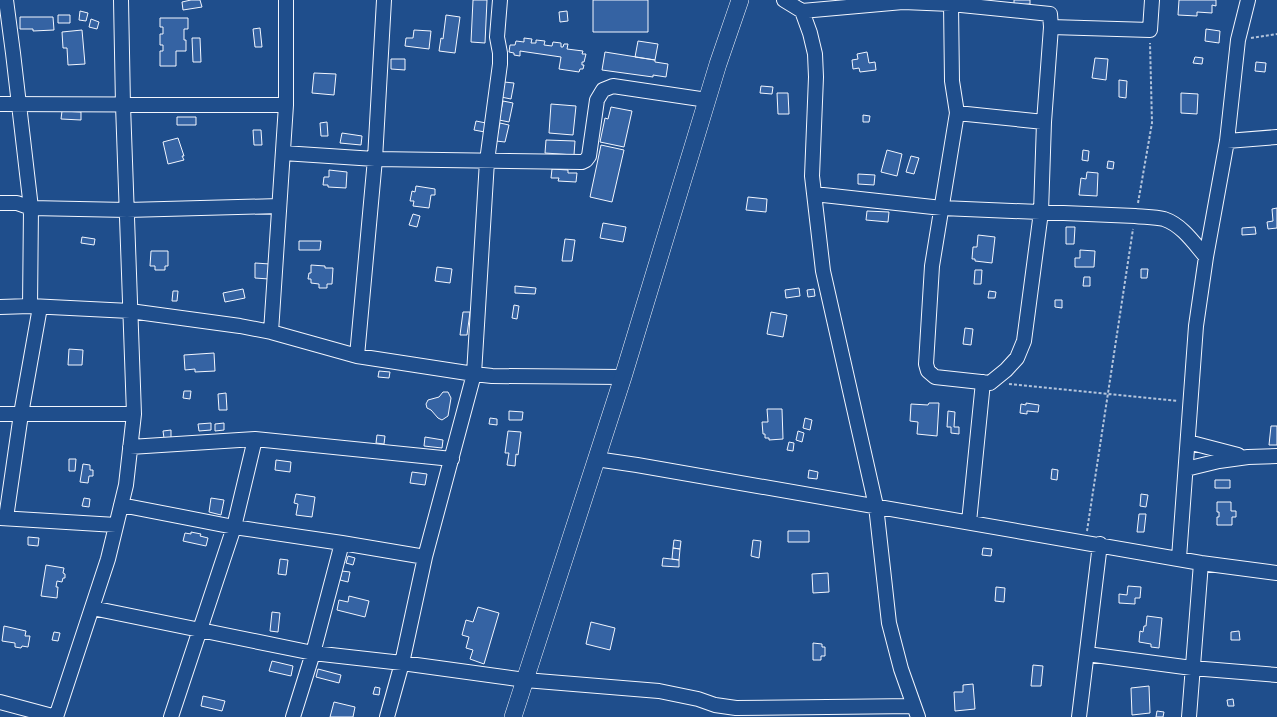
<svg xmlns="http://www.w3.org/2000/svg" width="1277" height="717" font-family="Jost,sans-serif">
<rect width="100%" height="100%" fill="#1f4e8c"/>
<path fill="#3563a3" stroke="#f2f6ff" d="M191 0H200L202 7 183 10 182 2Z
M473 0H487L485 43 471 42Z
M593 0H648V32H593Z
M1014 0H1030V4L1014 5Z
M1179 0H1216V6L1212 5V13L1197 12V16L1178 15Z
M80 11 88 13 86 21 79 20Z
M567 11 568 21 560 22 559 12Z
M58 15H70V23H58Z
M446 15 460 17 455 53 439 51 441 38 443 39Z
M20 17H53L54 30 33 31V29H20Z
M160 18H188V29H184V40H186V51H176V66H160V51H163V45H160V34H163V27H160Z
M91 19 99 22 97 29 89 27Z
M260 28 262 47H255L253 29Z
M1206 29 1220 31 1219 43 1205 41Z
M82 30 85 64 68 65 67 48H63L62 32Z
M414 30 431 31 429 49 405 46 406 38H413Z
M192 38H200L201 62H193Z
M524 38 532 39 531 43H536V40L545 41 544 45 552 46 553 42 561 43V47H563L564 44H568L567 49 583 51 582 54H586L584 62H582V65H584L583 69H580L579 72 559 69 561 57 520 51V56L514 55V53L509 52 510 45H515L516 41 524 42Z
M638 41 658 44 655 60 635 57Z
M605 52 655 60V62L668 64 666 77 653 75V77L602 70Z
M867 52 869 63 875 62 876 70 860 72 859 68 853 69 852 60 858 59 857 54Z
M1195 57 1203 58 1202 64 1193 63Z
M1095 58 1108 59 1106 80 1092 78Z
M391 59H405V70L391 69Z
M1256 62 1266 63 1265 72 1255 71Z
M314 73 336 74 334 95 312 93Z
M1119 80 1127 81 1126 98 1119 97Z
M504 82 514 83 511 99 501 97Z
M761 86 773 87 772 94 760 93Z
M777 93H788L789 114H778Z
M1181 93 1198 94 1197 114 1181 113Z
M503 101 513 103 509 122 499 120Z
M551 104 576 106 573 135 549 133Z
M611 107 632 111 624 147 600 142 605 118 608 119Z
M62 111 81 112V120L61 119Z
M863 115 870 116 869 122H863Z
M177 117H196V125H177Z
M476 121 486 123 485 132 474 130Z
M327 122 328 136H321L320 123Z
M500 123 509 125 505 142 496 141Z
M253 130H261L262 145H254Z
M342 133 362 136 361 145 340 143Z
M178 138 184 156H182L184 160 168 164 163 142Z
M546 140 575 141 574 155 545 153Z
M601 145 624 150 612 202 590 197Z
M887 150 902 154 897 176 881 172Z
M1083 150 1089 151 1088 161 1082 160Z
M911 156 919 158 914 174 906 172Z
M1108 161 1114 162 1113 169 1107 168Z
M552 169 568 170V173H577L576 182 558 181 559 178H551Z
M329 170 347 172 346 188 328 187V185H323L324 177H329Z
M1087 172 1098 173 1097 196 1079 195 1081 178 1086 179Z
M858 174 875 175 874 185 858 184Z
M416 186 435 189V195H431L429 208 413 206 414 201H410L412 191 415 192Z
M748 197 767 199 766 212 746 210Z
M1277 208V228L1268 229 1267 222 1273 221 1272 209Z
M867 211 889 212 888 222 866 220Z
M413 214 420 216 417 227 409 225Z
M603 223 626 227 623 242 600 238Z
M1066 227H1075L1074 244H1066Z
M1255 227 1256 234 1242 235V228Z
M978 235 995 237 992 263 975 261V259H972L973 247H977Z
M82 237 95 239 94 245 81 243Z
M565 239 575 240 572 261H562Z
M299 241H321L320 250H299Z
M1080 250 1095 251 1094 267H1075V258H1080Z
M151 251H168V266H165V270H155V266H150Z
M255 263 270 264 269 279 255 278Z
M311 265 325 266V268H333L332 284H327V288H319V284L311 283V279H308L309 273H311Z
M437 267 452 269 450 283 435 281Z
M1141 269H1148L1147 278H1141Z
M975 270H982L981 284H974Z
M1084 277H1090V286H1083Z
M515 286 536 288 535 294 515 293Z
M799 288 800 296 786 298 785 290Z
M243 289 245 298 225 302 223 293Z
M814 289 815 296 808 297 807 290Z
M173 291H178L177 301H172Z
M989 291 996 292 995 298H988Z
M1055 300H1062V308L1055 307Z
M514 305 519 306 517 319 512 318Z
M463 312H470L467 335H460Z
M771 312 787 315 783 337 767 334Z
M965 328 973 329 971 345 963 344Z
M69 349 83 350 82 365H68Z
M214 353 215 371 195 372V369L185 370 184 355Z
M379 371 390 372 389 378 378 377Z
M184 391H191L190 399 183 398Z
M443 392H448L451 398 448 416 442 420 438 418 431 410 427 408 426 404 428 400 439 397Z
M226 393 227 410H219L218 394Z
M929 403H939L937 436 917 434 918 422 910 421 911 404 928 405Z
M1026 403 1039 405 1038 412 1027 411V414L1020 413 1021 404 1026 405Z
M767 409H782L783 439 769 440V438H765V434H763L762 422H768Z
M509 411 523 412 522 420H509Z
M948 411 955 412 954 427H959V434L951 433V427H947Z
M490 418 497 419V425L489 424Z
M805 418 812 420 810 430 803 428Z
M211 423V430L199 431 198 424Z
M224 423V430L215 431V424Z
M1271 426H1277V445H1269Z
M171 430V438H164L163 431Z
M508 431 521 432 518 455 516 454 515 466 507 465 509 453H505Z
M798 431 804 433 802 442 796 440Z
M377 435 385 436 384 444 376 443Z
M425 437 443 440 442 448 424 446Z
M789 442 794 443 793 451 787 450Z
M69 459H76L75 471H69Z
M276 460 291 462 290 472 275 470Z
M83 464 90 465V470H93V476H89L88 483 80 482Z
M1052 469 1058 470 1057 480 1051 479Z
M809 470 818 472 817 479 808 478Z
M412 472 427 474 425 485 410 483Z
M1215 480H1230V488H1215Z
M296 494 315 497 312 517 296 515 298 504 294 503Z
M1141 494 1148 495 1146 507 1140 506Z
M84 498 90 499 89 507 82 506Z
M211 498 224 500 221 515 209 512Z
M1217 502H1231V511H1236V517H1232V525H1217V517H1219V512H1217Z
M1139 514H1146L1144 532H1137Z
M788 531H809V542H788Z
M191 532 201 534 200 536 208 538 206 546 183 541 185 533 191 534Z
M28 537 39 538 38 546 28 545Z
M674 540 681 541 680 549 673 548Z
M753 540 761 541 759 558 751 556Z
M673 548 680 549 679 560 672 559Z
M983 548 992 549 991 556 982 555Z
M348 556 355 558 353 565 346 563Z
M663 558 679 560V567L662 566Z
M280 559 288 560 286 575 278 574Z
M46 565 64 568 63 573 65 574V578H63L62 582 57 581 56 587H58L57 598 41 596Z
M342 571 350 572 348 582 340 580Z
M828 573 829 592 813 593 812 574Z
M1128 586 1141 587 1140 598H1135V604L1119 603V594L1127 595Z
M996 587 1005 588 1004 602 995 601Z
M349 596 369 601 365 617 337 610 339 600 348 602Z
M478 607 499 613 484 664 470 659 473 650 466 648 469 637 462 635 466 620 473 622Z
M272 612 280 613 278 632 270 631Z
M1147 616 1162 618 1159 648 1151 647V644L1139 642 1140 631 1143 632 1144 626H1146Z
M591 622 615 628 610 650 586 644Z
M4 626 26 631 25 636H30L28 647 22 646 21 648 15 647V643L2 641Z
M1239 631 1240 640H1231V632Z
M54 632 60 633 58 641 52 640Z
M813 643 822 644V647H825V656H821V660H813Z
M272 661 293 666 291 676 269 671Z
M1033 665 1043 666 1041 686H1031Z
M318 669 341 675 339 683 316 677Z
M973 684 975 709 955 711 954 692H963V685Z
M1149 686 1150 713 1132 715 1131 688Z
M375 687 380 688 379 695 373 694Z
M203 696 225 701 222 711 201 706Z
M1233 699 1234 706H1228L1227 700Z
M334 702 355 707 353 717H330Z
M1157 711 1164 712 1163 717H1156Z"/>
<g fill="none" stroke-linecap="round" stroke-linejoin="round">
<g stroke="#f2f6ff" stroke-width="16">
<path id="minor" d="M6 0 13 53 31 208 30 306
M784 0 802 11 810 33 815 54 816 77 812 176 823 271 876 506 889 623 901 669 918 717
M951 4 952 81 957 113 1044 122
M802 11 903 2 951 4 1050 14 1051 27 1150 30 1152 0
M0 104 286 105
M957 113 932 266 926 364 928 371 935 377 990 383 1006 370 1017 358 1024 341 1041 212 1044 122 1051 27
M1227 141 1277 137
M283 153 375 159 582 162 586 160 589 156 597 100 603 90 613 86 707 100
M814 194 942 208 1135 216C1144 217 1155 217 1164 219 1182 225 1194 243 1206 257
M0 203H17L31 208 127 210 279 206
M0 307 30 306 130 311 240 326 271 332 357 356 474 374 492 376 623 377
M271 332 286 105V0
M357 356 375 159 384 0
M0 414H134
M1188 442 1238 455
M130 447 255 439 452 459
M596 459 637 465 1201 563 1277 573
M1186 469 1219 461 1248 457 1277 456
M121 505 234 527 342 543 425 557
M0 518 116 525
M6 518 21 414 40 307
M969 522 983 382
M1179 558 1196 326 1206 257 1227 141 1238 40 1248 0
M92 608 313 653 402 663 525 680 659 691 698 699 715 705 736 708 914 706
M1087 654 1192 668 1277 675
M0 702 56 717
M56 717 108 559 126 485 134 414 123 105 121 0
M171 717 234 527 255 439
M293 717 313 653 342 543
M387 717 402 663 425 557 474 374 487 161 500 64V53L497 37 500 0
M1079 717 1100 544
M1189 717 1201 563"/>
</g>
<g stroke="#f2f6ff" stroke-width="18">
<path id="major" d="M513 717 623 377 718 64 740 0"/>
</g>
<path stroke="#b3c4dc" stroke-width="2" stroke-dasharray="3 2" stroke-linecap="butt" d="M1251 38 1277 34
M1138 203 1152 123 1150 43
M1009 384 1178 401
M1087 531 1133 229"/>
<use href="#minor" stroke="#1f4e8c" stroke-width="14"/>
<use href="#major" stroke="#1f4e8c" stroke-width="17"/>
</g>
</svg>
